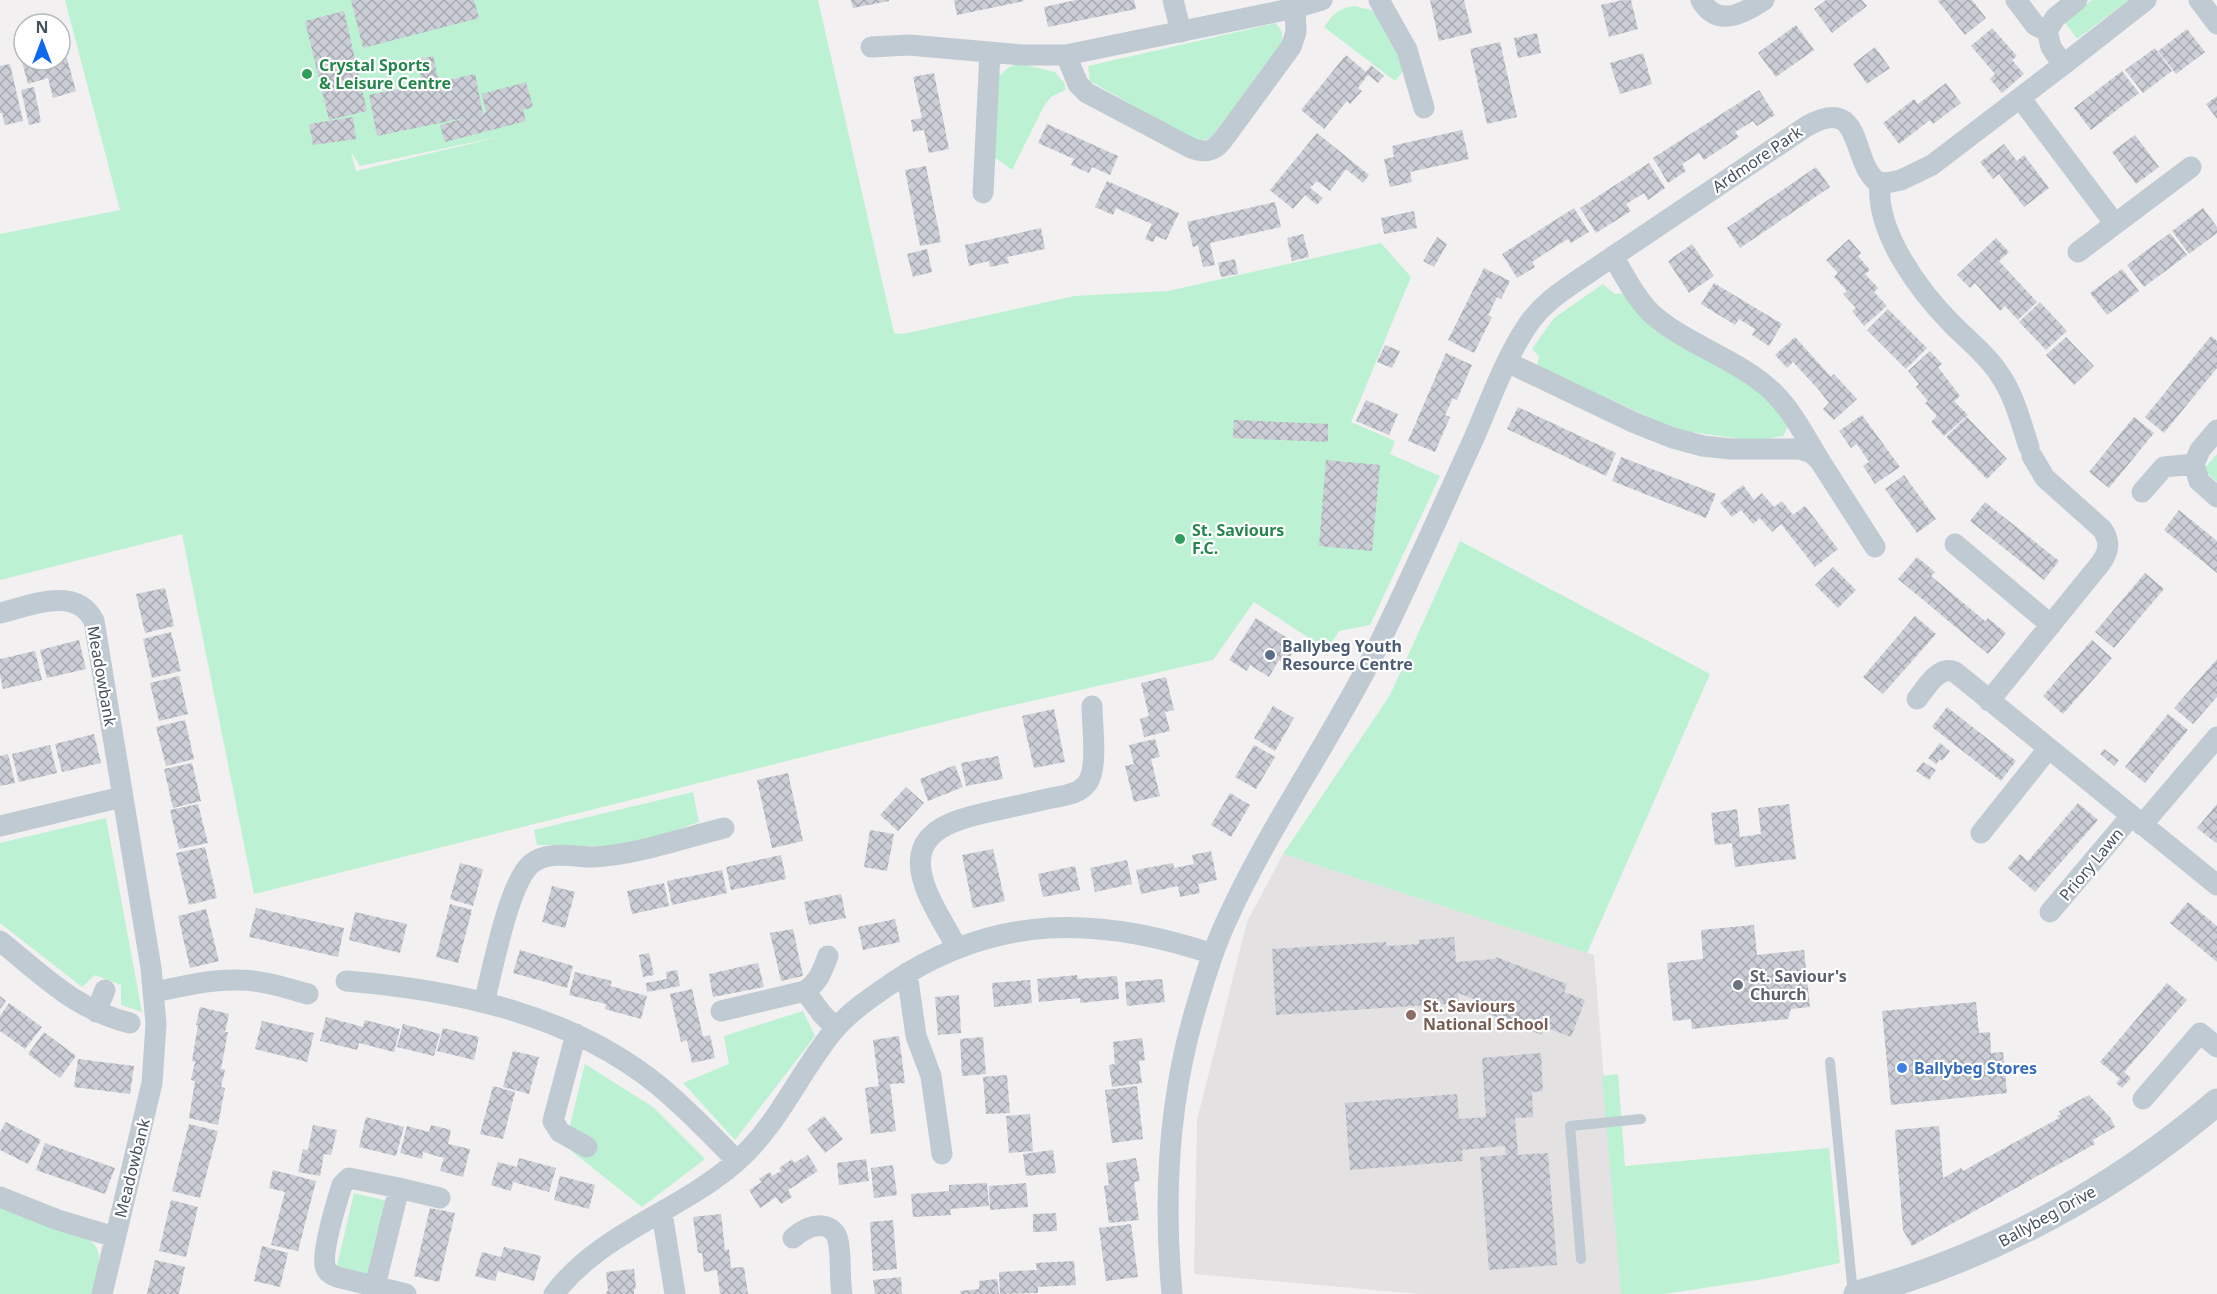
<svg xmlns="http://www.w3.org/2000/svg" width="2217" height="1294" font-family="'Noto Sans',sans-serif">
<defs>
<pattern id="building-cross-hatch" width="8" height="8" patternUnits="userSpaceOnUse" patternTransform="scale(1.5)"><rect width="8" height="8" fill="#cbced6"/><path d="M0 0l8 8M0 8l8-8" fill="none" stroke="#a7aab1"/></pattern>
</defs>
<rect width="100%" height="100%" fill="#f2f0f0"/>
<path fill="#e3e1e2" d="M1283 854 1594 955 1621 1294H1420L1194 1274 1197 1120 1247 922Z"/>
<path fill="#bcf2d3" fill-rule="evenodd" d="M65 0H818L894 333 903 334 1074 296 1168 291 1381 243 1411 277 1351 422 1395 441 1390 454 1440 476 1370 625 1339 631 1327 650 1254 602 1213 660 987 711 254 894 182 534 0 580V234L120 210ZM503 136 356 171 351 152 360 166Z
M2092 0H2129L2077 39 2064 21Z
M1355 6 1371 10 1382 19 1404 70 1395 81 1324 27C1333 14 1339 8 1355 6Z
M1276 23 1282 32V42L1212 137 1202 141 1192 139 1090 81 1088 66Z
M1018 63 1055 72 1065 84V90L1051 97 1044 106 1012 170 994 157 999 76 1008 68Z
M1603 284 1615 294 1625 293 1769 400 1789 424 1783 436 1755 441 1677 430 1537 366 1539 356 1532 349 1554 318Z
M2217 454V482L2203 470Z
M1460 541 1710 674 1587 953 1283 854 1390 695Z
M693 792 699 822 629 847 537 845 534 830Z
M106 818 142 1012 121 1005V985L95 975 82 987 0 923V843Z
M803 1011 815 1036 735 1140 683 1083 729 1064 724 1036Z
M585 1064 653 1107 705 1159 642 1207 565 1146Z
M1618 1074 1625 1166 1829 1148 1840 1263 1770 1278 1664 1294H1621L1602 1076Z
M354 1193 388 1201 370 1278 336 1270Z
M0 1208 90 1240C107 1254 96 1276 91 1294H0Z"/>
<path fill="url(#building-cross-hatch)" d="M351 0H474L479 18 363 48Z
M851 0H889V1L853 8Z
M954 0H1023L1024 1 957 15Z
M1076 0H1134L1136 9 1048 27 1044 7Z
M1430 0H1464L1472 33 1439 41Z
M1623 0H1631L1638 29 1609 37 1601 5Z
M1826 0H1862L1867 6 1832 33 1814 9Z
M1939 0H1972L1986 18 1965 35 1938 1Z
M344 11 367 111 329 120 305 21Z
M1796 25 1814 50 1776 77 1758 53Z
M1992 28 2017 56 2012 60 2024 74 2002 93 1990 79 1995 74 1971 46Z
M2187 29 2205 52 2176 74 2158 51Z
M1537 33 1541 53 1518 58 1514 38Z
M1500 42 1517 117 1487 124 1470 49Z
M1875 47 1890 68 1867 84 1853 64Z
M2155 48 2172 71 2143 93 2125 70Z
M65 51 76 91 53 98 48 78 28 84 22 62 29 60H60V52Z
M1643 53 1652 84 1620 94 1610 63Z
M1346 55 1366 72 1371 65 1384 76 1378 83 1368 75 1358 88 1362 91 1350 104 1347 101 1324 129 1301 110Z
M433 56 439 82 475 74 483 114 486 112 482 94 526 82 533 107 523 110 526 121 445 142 440 125 469 117 377 136 369 95 422 84 417 60Z
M10 64 23 121 5 125 2 113H0V66Z
M2122 71 2139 93 2091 130 2074 108Z
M934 73 949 149 929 153 924 130 913 132 911 120 922 118 913 77Z
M1946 83 1961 103 1933 124 1930 120 1899 144 1883 123 1914 99 1918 104Z
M34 87 41 122 29 125 21 90Z
M1759 90 1775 115 1757 126 1753 121 1735 132 1739 137 1704 160 1699 153 1682 164 1686 171 1668 183 1653 158Z
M2217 96V119L2206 104Z
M353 117 356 139 313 145 309 124Z
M1047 124 1118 156 1110 175 1092 167 1089 173 1071 165 1074 159 1038 143Z
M1462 130 1469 159 1410 172 1412 182 1390 187 1384 159 1394 157 1392 146Z
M1317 133 1369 175 1363 183 1346 169 1330 191 1317 181 1310 188 1323 198 1317 205 1305 195 1293 209 1270 190Z
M2135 135 2159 167 2136 184 2112 152Z
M2004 144 2017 161 2024 155 2049 188 2024 207 1999 174 1993 179 1980 162Z
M1649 163 1665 188 1648 200 1644 193 1626 204 1631 211 1596 233 1580 208Z
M926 166 941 242 920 246 905 170Z
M1816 167 1830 187 1740 248 1727 228Z
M1107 181 1179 213 1166 240 1156 236 1153 242 1145 239 1152 224 1116 208 1113 215 1095 207Z
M1275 202 1281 227 1210 243 1215 265 1203 267 1198 245 1193 247 1187 222Z
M1574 208 1589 232 1571 243 1568 239 1550 250 1532 262 1535 267 1517 278 1502 254Z
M2203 208 2217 227V233L2189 254 2172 231Z
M1414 211 1417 228 1384 234 1381 218Z
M1041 228 1045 249 1007 257 1009 263 990 267 989 261 969 266 965 245Z
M2170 233 2187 255 2144 287 2127 265Z
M1303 234 1309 257 1292 261 1287 238Z
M1437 237 1447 244 1434 267 1423 261Z
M1996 238 2009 252 1999 261 2037 302 2018 320 2005 306 2000 311 1975 283 1970 288 1957 275Z
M1849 239 1861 253 1858 256 1870 270 1865 274 1878 288 1874 292 1887 306 1864 326 1852 311 1856 308 1843 294 1847 291 1834 277 1838 273 1826 260Z
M1692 244 1714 276 1689 293 1668 261Z
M927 249 932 272 913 277 907 254Z
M1235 259 1238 274 1221 277 1218 263Z
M1484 268 1510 281 1501 299 1497 297 1488 315 1492 317 1474 353 1448 340Z
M2122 269 2139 291 2107 315 2090 293Z
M1714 283 1782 324 1769 346 1752 335 1755 329 1739 319 1735 325 1701 304Z
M2040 302 2067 331 2046 350 2019 322Z
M1888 309 1927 348 1906 369 1867 330Z
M2211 336 2217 341V368L2164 433 2145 417Z
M1795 337 1831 377 1834 374 1857 399 1834 420 1823 409 1829 403 1818 389 1793 362 1787 368 1775 355Z
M2066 337 2094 366 2074 385 2046 355Z
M1385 345 1400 351 1392 368 1377 362Z
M1930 351 1942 364 1938 367 1960 396 1954 401 1968 415 1944 436 1931 422 1937 416 1925 403 1928 401 1916 387 1919 384 1908 371Z
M1446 353 1472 365 1457 400 1453 398 1445 415 1450 417 1435 452 1408 441Z
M1366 400 1398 414 1389 435 1356 421Z
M1518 407 1616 453 1606 476 1507 429Z
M1862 415 1900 467 1875 484 1863 466 1869 462 1857 444 1851 448 1839 431Z
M1967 417 2007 459 1987 479 1946 437Z
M2134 417 2154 433 2109 488 2089 472Z
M1234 420 1328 424V442L1233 438Z
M1621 457 1716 494 1706 518 1612 481Z
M1326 460 1380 465 1372 551 1319 546Z
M1904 475 1936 519 1917 533 1885 489Z
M1743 485 1754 500 1762 493 1774 507 1782 501 1793 515 1805 506 1838 549 1815 567 1781 524 1772 532 1760 518 1753 524 1741 510 1732 517 1720 503Z
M1985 502 2059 561 2044 580 1970 521Z
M2179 510 2217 541V573L2164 530Z
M1917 557 1935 572 1931 576 1985 621 1988 618 2006 633 1988 654 1898 579Z
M1833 567 1856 590 1838 608 1815 585Z
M2145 573 2164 589 2114 648 2095 632Z
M165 588 174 626 145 633 136 594Z
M1915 616 1936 634 1883 694 1863 677Z
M1256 618 1298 645 1285 664 1279 660 1269 677 1250 665 1247 671 1229 660Z
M171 632 181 671 152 678 143 639Z
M79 640 86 669 47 678 40 650Z
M2092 640 2112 658 2063 714 2043 696Z
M35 651 42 680 3 689 0 675V659Z
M2217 659V697L2193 724 2174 708Z
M179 676 188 714 159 721 150 683Z
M1166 677 1174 710 1165 712 1170 731 1144 737 1140 719 1149 716 1141 683Z
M1273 706 1294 718 1275 751 1254 738Z
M1947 707 2016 761 2001 781 1932 727Z
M1054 709 1065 762 1034 768 1022 716Z
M2168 714 2188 730 2145 783 2125 767Z
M185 720 194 759 166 766 156 727Z
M94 734 101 763 62 772 55 744Z
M1155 739 1160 757 1151 759 1160 796 1134 802 1125 766 1134 764 1129 745Z
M1940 743 1950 751 1942 761 1940 759 1936 764 1928 758Z
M50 745 57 773 19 782 12 754Z
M1254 745 1275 757 1256 789 1235 777Z
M2104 749 2119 760 2114 766 2100 754Z
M8 754 15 783 0 786V756Z
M998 756 1003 779 966 786 961 763Z
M1923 762 1936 770 1929 780 1916 771Z
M192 763 201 801 173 808 164 769Z
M955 765 963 787 928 801 920 779Z
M788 773 803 841 772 848 757 780Z
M906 787 924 803 898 831 880 815Z
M1230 793 1250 805 1231 837 1211 825Z
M2078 803 2098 820 2035 892 2008 868 2020 854 2028 861Z
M198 804 208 843 179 849 170 810Z
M1789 804 1796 859 1735 867 1732 843 1715 845 1711 813 1737 809 1740 837 1761 834 1758 808Z
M2217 804V842L2216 843 2197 828Z
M870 830 894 834 887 871 864 867Z
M205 847 217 898 189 905 176 853Z
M993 849 1005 901 973 908 962 855Z
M1211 851 1217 880 1198 884 1200 893 1180 897 1178 886 1141 894 1136 870 1173 863 1174 868 1194 864 1192 855Z
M781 855 786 879 731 890 726 867Z
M1127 860 1132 884 1095 892 1090 868Z
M460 863 483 869 473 906 450 899Z
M1075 866 1080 890 1043 897 1038 874Z
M722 870 727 893 672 905 667 881Z
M664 883 669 906 632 914 627 891Z
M552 886 575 892 565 928 542 922Z
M841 894 846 918 809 925 804 902Z
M2188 902 2217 926V962L2170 923Z
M450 904 472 910 458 963 436 957Z
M256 908 344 928 338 957 249 937Z
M206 909 219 961 190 968 178 916Z
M355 912 407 924 400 953 349 940Z
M895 919 900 942 863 950 858 927Z
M1754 925 1757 955 1804 950 1810 1007 1791 1009 1788 1019 1692 1029 1691 1019 1673 1021 1667 963 1703 959 1701 930Z
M793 929 803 976 781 981 770 933Z
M1454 937 1456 962 1495 959 1496 957 1567 984 1564 992 1585 1000 1571 1037 1545 1027 1542 1035 1476 1009 1479 1001 1458 993 1459 1003 1276 1015 1272 949 1386 942 1387 946 1419 944V940Z
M520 950 573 966 567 988 513 973Z
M649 953 654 975 643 977 639 955Z
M758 963 764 987 713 997 709 974Z
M677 970 680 986 647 992 646 983 667 979 666 972Z
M575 972 612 981 610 986 647 996 641 1019 605 1009 606 1004 569 995Z
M1077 975 1078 979 1117 976 1119 999 1080 1003V998L1039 1002 1037 979Z
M1162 979 1165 1002 1127 1006 1125 982Z
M1030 980 1032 1003 994 1007 992 983Z
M2167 983 2187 1000 2124 1072 2131 1078 2122 1088 2116 1083 2120 1079 2100 1062Z
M692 989 703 1037 710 1035 715 1058 692 1063 687 1040 681 1042 670 994Z
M959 995 961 1033 938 1035 935 997Z
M0 996 6 1001 0 1009Z
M1976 1002 1979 1033 1990 1032 1991 1053 2003 1052 2007 1093 1891 1105 1882 1011Z
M9 1003 42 1027 25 1049 0 1031V1016Z
M200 1007 229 1014 225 1032H228L221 1069 225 1070 221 1087 225 1088 218 1125 189 1118 195 1081 191 1080 195 1062 192 1061 198 1025H196Z
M326 1017 363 1027 365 1020 400 1029 394 1052 359 1043 357 1050 320 1041Z
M262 1021 314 1033 307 1062 255 1049Z
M403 1024 440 1034 434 1056 397 1047Z
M443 1028 479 1037 474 1060 437 1051Z
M44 1032 76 1056 60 1078 28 1054Z
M899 1036 905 1083 890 1084 896 1131 871 1134 865 1088 879 1086 873 1040Z
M983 1037 986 1074 962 1076 960 1039Z
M1142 1038 1145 1060 1139 1061 1142 1083 1112 1087 1109 1065 1115 1064 1113 1042Z
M513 1051 539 1057 529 1094 503 1087Z
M1541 1053 1543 1091 1532 1092 1533 1117 1515 1118 1518 1155 1548 1153 1557 1265 1489 1270 1480 1157 1506 1155 1505 1146 1462 1150 1463 1161 1350 1170 1345 1103 1457 1094 1459 1119 1486 1117 1482 1058Z
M78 1059 134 1066 130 1094 74 1087Z
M1007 1075 1010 1113 986 1114 983 1077Z
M493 1086 515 1092 503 1139 480 1134Z
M1137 1086 1143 1139 1112 1143 1105 1090Z
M2089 1095 2110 1117 2115 1127 2093 1140 2095 1144 1912 1246 1903 1230 1895 1130 1939 1126 1943 1178 1961 1168 1963 1171 2059 1118 2057 1116 2061 1114 2059 1111Z
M1030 1114 1033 1151 1009 1153 1006 1116Z
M824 1116 843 1139 825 1153 807 1129Z
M366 1117 404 1127 396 1156 359 1147Z
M6 1122 41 1140 28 1164 0 1150V1132Z
M189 1124 218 1131 200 1198 172 1191Z
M313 1125 337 1130 331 1155 324 1154 320 1176 298 1172 303 1149 308 1150Z
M431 1125 451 1130 448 1144 470 1149 463 1177 440 1171 444 1158 423 1152 422 1159 400 1153 407 1126 429 1132Z
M45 1143 115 1168 105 1194 36 1170Z
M1053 1150 1056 1173 1026 1176 1023 1154Z
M808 1155 818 1171 788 1190 792 1197 781 1204 776 1197 760 1208 749 1190 762 1182 759 1179 770 1172 772 1176 781 1171 779 1168 792 1159 794 1163Z
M519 1158 556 1168 549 1192 513 1182 511 1191 491 1185 498 1162 517 1167Z
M1136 1158 1140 1181 1134 1182 1139 1220 1109 1223 1104 1186 1109 1185 1106 1163Z
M866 1159 869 1181 839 1185 837 1163Z
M893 1165 897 1195 874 1198 871 1168Z
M273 1170 316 1181 298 1251 271 1245 285 1192 269 1188Z
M560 1176 595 1185 589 1209 554 1200Z
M987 1183 989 1206 950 1209 951 1215 913 1217 911 1194 949 1191V1185Z
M1026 1183 1028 1207 990 1210 989 1186Z
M171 1200 198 1207 186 1257 159 1251Z
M430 1208 455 1213 439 1282 414 1276Z
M1056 1213 1057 1231 1033 1232V1214Z
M721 1214 725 1250 729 1249 731 1268 744 1267 748 1294H720L717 1270 704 1272 702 1253H698L693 1217Z
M893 1220 897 1269 873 1271 870 1222Z
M1131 1224 1138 1277 1106 1281 1099 1228Z
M262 1246 288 1253 280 1287 254 1281Z
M504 1247 541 1256 534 1281 498 1271 495 1281 475 1276 482 1252 501 1257Z
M155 1260 185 1267 179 1294H147Z
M1074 1261 1076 1285 1038 1287V1293L1000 1294 999 1272 1037 1270 1036 1263Z
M634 1269 636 1288 634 1289V1294H606V1292L608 1291 606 1272Z
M901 1277 902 1294H875L873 1280Z
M997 1279 999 1294H961L960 1291 979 1289V1281Z"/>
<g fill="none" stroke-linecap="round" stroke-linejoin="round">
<path stroke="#c0cad2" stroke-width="10" d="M1830 1062 1853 1294
M1581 1259 1570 1126 1641 1119"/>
<path stroke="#c0cad2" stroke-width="21" d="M1173 0 1181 32
M1379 0 1407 50 1424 108
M1701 0C1717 28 1743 14 1764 0
M2016 0 2035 25 2047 31
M2199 0 2217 24
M1295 8 1322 0
M871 47 909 45 1022 55H1066L1295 8 1296 32 1291 47 1222 141C1213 152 1204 153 1191 148L1087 93 1078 84 1066 55
M2063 65 2146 0
M2021 99 2115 224
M1880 183C1875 232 1920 292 1953 325 1969 341 1988 356 2000 375 2015 397 2021 423 2029 447
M983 193 990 53
M2078 252 2191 167
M1507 362 1635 423 1673 438 1703 446 1731 449H1800L1812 453 1820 461C1806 438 1793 412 1774 393 1739 359 1686 345 1651 313 1635 297 1624 275 1613 256
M1820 461 1875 547
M2194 464 2199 481 2217 497
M2142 492 2164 467 2194 464 2200 450 2217 430
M1955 544 2051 625
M0 613C30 606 76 585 94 621L151 968 156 1024 152 1083 102 1294
M1917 699C1926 688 1938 665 1955 672L2217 885
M1989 701 2100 564C2109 552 2111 542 2102 529L2045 478 2032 456
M2142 825 2217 737
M0 826 122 797
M1981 833 2048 749
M2050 912 2131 816
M0 941C44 976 74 1009 130 1023
M957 948C947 928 930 904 924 883 907 830 954 820 993 811 1011 807 1029 803 1047 799 1060 796 1080 795 1088 782 1098 766 1092 725 1092 706
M907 973 916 1036 931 1076 942 1154
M346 981C456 990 570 1014 658 1085 686 1108 712 1135 737 1161
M805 991 822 1014 836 1028
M154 992C181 987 210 979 239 980 262 980 286 988 308 994
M484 1002C493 970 508 884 531 864 547 850 574 857 594 857 636 855 683 838 724 828
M721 1011 805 991C819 982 822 971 828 956
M96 1012 105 990
M576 1034 553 1121 560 1132 587 1147
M2143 1099 2200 1033 2217 1047
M399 1188 440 1198
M0 1197 58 1220 115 1237
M662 1213 675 1294
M793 1238C801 1231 811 1224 823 1226 829 1227 835 1231 837 1237 842 1250 839 1278 842 1294
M375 1286 399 1188 349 1178 342 1185C337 1201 322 1250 325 1265 326 1272 331 1275 337 1277L406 1294
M554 1294C601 1232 679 1212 736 1162 779 1125 800 1070 836 1028 852 1010 873 996 892 983 996 913 1099 916 1213 954
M1172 1294C1163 1196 1168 1099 1197 1004 1205 977 1213 950 1225 924 1268 828 1330 742 1377 648 1411 579 1442 508 1474 438 1490 401 1504 361 1527 326 1541 305 1560 292 1581 278L1807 126C1864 94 1850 160 1877 182L1886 183 1901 180 1932 165 2063 65 2051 47 2047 31 2055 18 2077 0"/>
<path stroke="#c0cad2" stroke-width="27" d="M1857 1294C1989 1258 2113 1191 2217 1102"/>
</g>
<g fill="#2e9e5b" stroke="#fff" stroke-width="2">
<circle cx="307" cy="74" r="6"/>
<circle cx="1180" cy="539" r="6"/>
</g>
<circle fill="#5c6f8a" stroke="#fff" stroke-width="2" cx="1270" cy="655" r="6"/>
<circle fill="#6b7280" stroke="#fff" stroke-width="2" cx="1738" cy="985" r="6"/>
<circle fill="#8d6e63" stroke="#fff" stroke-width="2" cx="1411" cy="1015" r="6"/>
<circle fill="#3f7fe0" stroke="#fff" stroke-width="2" cx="1902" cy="1068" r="6"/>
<g text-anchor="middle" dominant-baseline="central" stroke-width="4.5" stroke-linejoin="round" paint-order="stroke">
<g font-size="16" font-weight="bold" fill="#27864d" stroke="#fff" text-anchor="start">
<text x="319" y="65">Crystal Sports<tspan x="319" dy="18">&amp; Leisure Centre</tspan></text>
<text x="1192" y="530">St. Saviours<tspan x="1192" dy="18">F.C.</tspan></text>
</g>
<g font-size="16" fill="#47525e" stroke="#fff">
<text transform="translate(1757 159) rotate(-34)">Ardmore Park</text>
<text transform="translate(102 676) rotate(80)">Meadowbank</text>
<text transform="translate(2091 864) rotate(-50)">Priory Lawn</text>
<text transform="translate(132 1168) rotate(-76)">Meadowbank</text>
<text transform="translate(2047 1216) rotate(-29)">Ballybeg Drive</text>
</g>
<g font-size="16" font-weight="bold" fill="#4e5e75" stroke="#fff" text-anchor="start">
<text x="1282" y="646">Ballybeg Youth<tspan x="1282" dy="18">Resource Centre</tspan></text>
</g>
<g font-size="16" font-weight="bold" fill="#5b616d" stroke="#fff" text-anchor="start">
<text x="1750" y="976">St. Saviour's<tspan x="1750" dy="18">Church</tspan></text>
</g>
<g font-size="16" font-weight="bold" fill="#785e54" stroke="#fff" text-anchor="start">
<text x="1423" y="1006">St. Saviours<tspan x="1423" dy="18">National School</tspan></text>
</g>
<g font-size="16" font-weight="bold" fill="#366cbe" stroke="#fff" text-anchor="start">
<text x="1914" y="1068">Ballybeg Stores</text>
</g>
</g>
<g transform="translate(42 42)"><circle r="28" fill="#ffffff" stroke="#b5babf" stroke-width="1.5"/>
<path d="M0-4.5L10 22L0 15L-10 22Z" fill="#1068ec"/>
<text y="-9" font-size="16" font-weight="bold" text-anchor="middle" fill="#47525e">N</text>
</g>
</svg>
